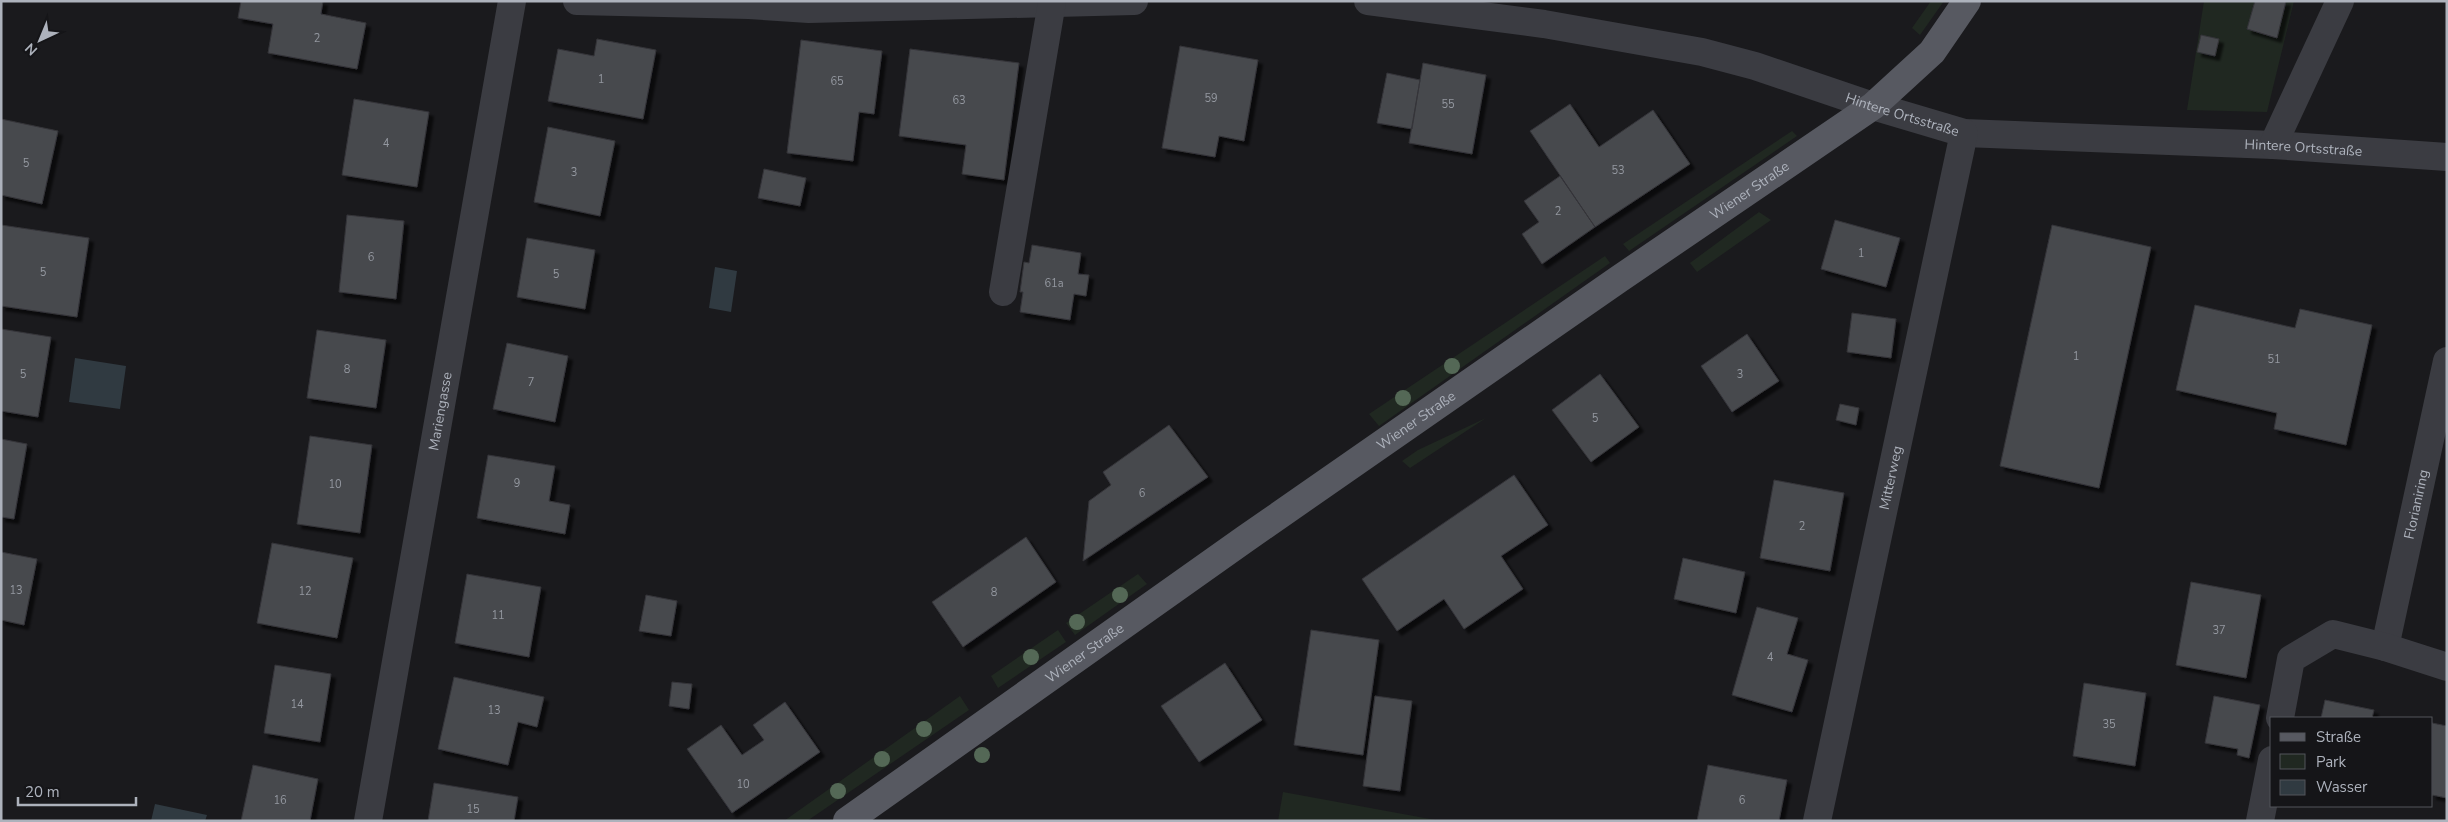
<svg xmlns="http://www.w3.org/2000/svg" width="2448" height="822" font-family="'Nunito Sans',sans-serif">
<defs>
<filter id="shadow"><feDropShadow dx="4.5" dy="4.5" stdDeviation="1" flood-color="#0009"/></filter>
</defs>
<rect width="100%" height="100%" fill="#1a1a1d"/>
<path fill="#202821" d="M1931 1H1944L1920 35 1912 28Z
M2204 1H2294L2267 112 2187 110Z
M1792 131 1797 136 1629 251 1623 244Z
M1759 212 1771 220 1697 272 1690 263Z
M1605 256 1610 263 1379 426 1369 414Z
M1486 418 1410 468 1402 461 1418 450Z
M1138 574 1147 584 1075 635 1066 623Z
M1058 630 1066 642 998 688 991 676Z
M960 696 969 710 807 821H784Z
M1283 792 1441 821H1278Z"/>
<path fill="#303a41" d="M715 267 737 271 731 312 709 308Z
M75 358 126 366 120 409 69 402Z
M155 804 207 815 205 821H151Z"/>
<path fill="#47484d" stroke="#343439" filter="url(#shadow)" d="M241 1H323L321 14 366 23 357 69 268 53 273 24 238 18Z
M2255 1H2286L2277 38 2247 29Z
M2201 35 2219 39 2215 56 2197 52Z
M597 39 656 50 643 119 548 101 558 49 594 56Z
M801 40 882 51 874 114 859 112 853 161 787 153Z
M1180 46 1258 60 1244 141 1219 136 1215 157 1162 148Z
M910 49 1019 63 1004 180 962 174 966 145 899 136Z
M1423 63 1486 75 1472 154 1409 143Z
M1387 73 1420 80 1412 129 1377 123Z
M354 99 429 112 417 187 342 175Z
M1570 104 1599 147 1653 110 1690 164 1595 227 1530 131Z
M1 119 58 131 42 204 1 195Z
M548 127 615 141 600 216 534 202Z
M764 169 806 178 800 206 758 198Z
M1560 176 1595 227 1542 264 1522 234 1539 222 1524 201Z
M347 215 404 221 396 299 339 292Z
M1835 220 1900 238 1886 287 1821 269Z
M1 225 89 238 77 317 1 306Z
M2052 225 2151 247 2099 488 2000 466Z
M527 238 595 250 585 309 517 297Z
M1032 245 1081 253 1078 274 1089 275 1086 296 1074 294 1070 320 1020 312 1023 292H1020L1024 262 1029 263Z
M2195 305 2295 328 2300 309 2372 325 2346 445 2274 429 2277 413 2176 390Z
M1852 313 1896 319 1891 358 1847 352Z
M1 329 51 337 38 417 1 411Z
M317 330 386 340 376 408 307 398Z
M1747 334 1779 381 1732 412 1701 366Z
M507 343 568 356 555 422 493 409Z
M1600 374 1639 427 1591 462 1552 410Z
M1840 404 1859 408 1856 425 1836 420Z
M1169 425 1208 477 1083 561 1089 501 1111 485 1103 472Z
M310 436 372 445 360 533 297 524Z
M1 439 27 444 14 519 1 517Z
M488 455 555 466 549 501 570 505 565 534 477 518Z
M1514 475 1548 525 1501 556 1523 589 1464 629 1444 599 1397 631 1362 579Z
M1774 480 1844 493 1830 571 1760 558Z
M1026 537 1056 582 963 647 932 602Z
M272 543 353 558 337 638 257 623Z
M1 552 37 559 24 625 1 620Z
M1683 558 1745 572 1736 613 1674 599Z
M467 574 541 587 529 657 455 643Z
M2191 582 2261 595 2246 678 2176 665Z
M646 595 677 601 671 636 639 631Z
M1757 607 1798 618 1787 654 1808 660 1792 712 1732 695Z
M1311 630 1379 640 1363 755 1294 745Z
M1225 663 1262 720 1199 762 1161 706Z
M275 665 331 674 320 742 264 733Z
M454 677 544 697 537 727 518 722 508 765 438 749Z
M672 682 692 684 689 709 669 706Z
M2084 683 2146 693 2135 766 2073 756Z
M1375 696 1412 701 1400 791 1363 786Z
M2214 696 2260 705 2249 758 2237 755 2238 749 2205 743Z
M2325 700 2374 710 2372 718H2321Z
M785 702 820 752 732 813 687 749 721 725 742 755 764 740 753 725Z
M2432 723 2447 726V798L2432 795Z
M253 765 318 779 310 821H241Z
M1708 765 1787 780 1779 821H1697Z
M434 783 518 797 514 821H428Z"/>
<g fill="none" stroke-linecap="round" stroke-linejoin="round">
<g stroke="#3b3c42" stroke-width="28">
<path d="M577 1 749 5 809 9 1134 1"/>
<path id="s1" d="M1368 1 1544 24 1702 52 1755 66 1873 106 1964 133 2273 145 2447 157"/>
<path d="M2273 145 2340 1"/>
<path d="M1003 292 1052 2"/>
<path id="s2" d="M2385 647 2447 361"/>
<path d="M2280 718 2291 659 2333 634 2385 647 2447 667"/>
<path id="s3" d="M368 821 512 1"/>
<path id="s4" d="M1817 821 1964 133"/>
<path d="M2260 821 2272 760"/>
</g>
<path stroke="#575961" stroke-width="28" id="s5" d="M847 821 1245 539 1619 279 1873 106 1932 52 1967 1"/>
</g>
<g fill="#546856">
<circle cx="1452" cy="366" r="8"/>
<circle cx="1403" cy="398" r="8"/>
<circle cx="1120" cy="595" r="8"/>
<circle cx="1077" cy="622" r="8"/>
<circle cx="1031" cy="657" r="8"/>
<circle cx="924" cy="729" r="8"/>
<circle cx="982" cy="755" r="8"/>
<circle cx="882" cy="759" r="8"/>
<circle cx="838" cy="791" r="8"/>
</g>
<g text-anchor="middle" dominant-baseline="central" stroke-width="5" stroke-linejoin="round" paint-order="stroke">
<g font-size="11" fill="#9498a0">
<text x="317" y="38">2</text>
<text x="601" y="79">1</text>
<text x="837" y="81">65</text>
<text x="1211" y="98">59</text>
<text x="959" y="100">63</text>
<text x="1448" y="104">55</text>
<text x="386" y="143">4</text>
<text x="26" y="163">5</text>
<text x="1618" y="170">53</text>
<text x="574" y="172">3</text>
<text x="1558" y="211">2</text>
<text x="1861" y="253">1</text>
<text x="371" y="257">6</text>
<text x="43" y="272">5</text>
<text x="556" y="274">5</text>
<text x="1054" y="283">61a</text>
<text x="2076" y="356">1</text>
<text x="2274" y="359">51</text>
<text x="347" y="369">8</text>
<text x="23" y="374">5</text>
<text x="1740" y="374">3</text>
<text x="531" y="382">7</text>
<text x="1595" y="418">5</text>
<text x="517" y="483">9</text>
<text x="335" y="484">10</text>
<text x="1142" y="493">6</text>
<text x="1802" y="526">2</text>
<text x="16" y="590">13</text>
<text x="305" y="591">12</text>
<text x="994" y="592">8</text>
<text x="498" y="615">11</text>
<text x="2219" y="630">37</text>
<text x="1770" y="657">4</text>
<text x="297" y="704">14</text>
<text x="494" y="710">13</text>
<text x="2109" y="724">35</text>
<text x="743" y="784">10</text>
<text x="280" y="800">16</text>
<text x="1742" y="800">6</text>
<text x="473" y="809">15</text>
</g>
<g font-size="14" fill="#adb2bc" stroke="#151518">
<text stroke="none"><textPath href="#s1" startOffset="548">Hintere Ortsstraße</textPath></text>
<text stroke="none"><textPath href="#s1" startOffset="952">Hintere Ortsstraße</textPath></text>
<text stroke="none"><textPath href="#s5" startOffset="1101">Wiener Straße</textPath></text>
<text stroke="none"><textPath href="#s3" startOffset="416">Mariengasse</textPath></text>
<text stroke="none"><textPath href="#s5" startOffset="696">Wiener Straße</textPath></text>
<text stroke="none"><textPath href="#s4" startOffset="351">Mitterweg</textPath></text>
<text stroke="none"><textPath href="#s2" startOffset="146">Florianiring</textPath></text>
<text stroke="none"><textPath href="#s5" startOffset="291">Wiener Straße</textPath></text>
</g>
</g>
<rect width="2448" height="822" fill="none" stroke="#adb2bc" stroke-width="5"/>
<rect x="2270" y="717" width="162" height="90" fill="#151518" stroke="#52545a"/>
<rect x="2280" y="733" width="25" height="8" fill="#575961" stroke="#52545a"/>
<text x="2316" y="742" font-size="15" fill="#adb2bc">Straße</text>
<rect x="2280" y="754" width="25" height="15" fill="#202821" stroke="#52545a"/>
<text x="2316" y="767" font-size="15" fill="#adb2bc">Park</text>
<rect x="2280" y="780" width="25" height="15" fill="#303a41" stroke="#52545a"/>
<text x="2316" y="792" font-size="15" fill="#adb2bc">Wasser</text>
<g transform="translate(40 40) rotate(224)" stroke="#151518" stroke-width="4" paint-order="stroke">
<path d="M0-4L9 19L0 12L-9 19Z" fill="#adb2bc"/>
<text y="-8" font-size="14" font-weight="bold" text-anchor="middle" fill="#adb2bc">N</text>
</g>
<path d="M18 797v8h118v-8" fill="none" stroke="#adb2bc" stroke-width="2.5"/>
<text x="25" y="797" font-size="15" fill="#adb2bc" stroke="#151518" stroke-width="4" paint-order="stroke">20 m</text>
</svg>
